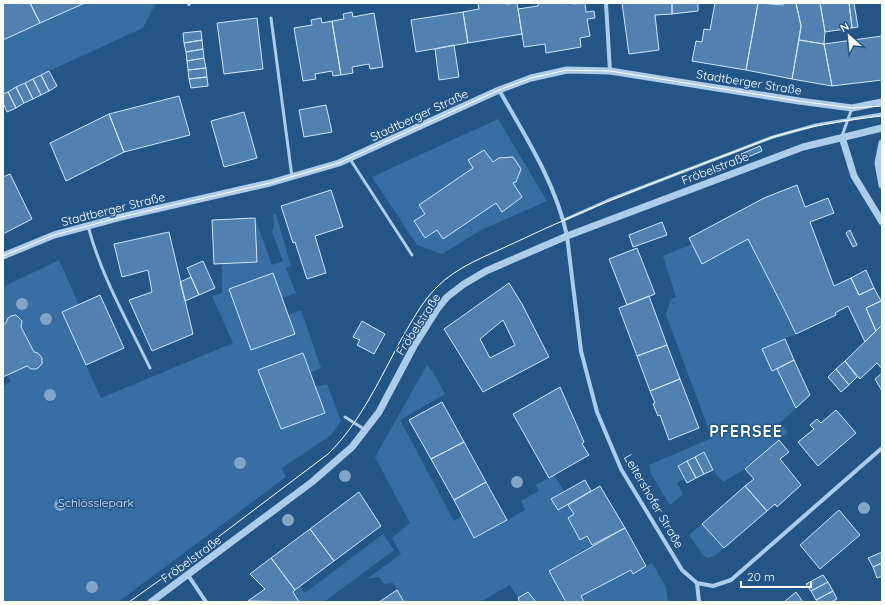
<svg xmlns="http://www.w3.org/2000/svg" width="885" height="605" font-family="Quicksand,sans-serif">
<rect width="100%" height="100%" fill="#235587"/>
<path fill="#376fa4" d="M85 3H156L143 28 49 71 3 94V40L40 23Z
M498 119 547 201 481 230 442 254 417 245 372 177Z
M273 214H276L291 266 286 268 296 293 282 298 272 273 229 289 251 350 294 334 288 315 301 310 321 368 310 373 303 353 258 370 281 429 325 413 316 387 327 384 341 421 331 435 282 468 286 477 118 602H3V386L11 382 7 375 27 366 32 370C41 369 45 363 40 355L34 352 21 327 22 321C17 313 8 314 6 323L3 325V287L59 260 79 305 62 313 101 398 233 343 212 296 222 293V264L257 262 255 218 272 265 283 261 272 232 274 224Z
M748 239 784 309 796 334 762 349 772 370 777 369 796 408 780 423 788 432 745 469 723 482 713 470 704 452 678 465 685 478 677 483 683 494 670 505 651 474 649 465 712 438 666 315 670 300 676 297 663 256 692 244 702 264Z
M427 365 433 372 445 394 400 420 454 521 462 516 475 538 525 510 521 501 539 491 536 485 554 475 564 491 552 499 558 510 568 505 574 514 568 518 580 540 587 536 592 545 549 571 565 599 559 602H536L528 592 518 598 510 585 480 602H404L393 583 384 584 379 577 367 579 401 554 392 538 410 523 375 457Z
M702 524 724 548 714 556 708 558 703 555 689 535Z
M383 534 394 550 324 602H299L293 592 300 586 305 593Z
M652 563 666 587 668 602H584L581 596 631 570 633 574Z"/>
<path fill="#5081b1" stroke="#d2e5f7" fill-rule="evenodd" d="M3 3H30L40 23 3 40Z
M30 3H85L40 23Z
M478 3H505L506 4 517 3 522 34 468 43 463 12 479 9Z
M538 3H574V4L585 3 586 12 594 11 595 18 587 19 590 36 580 38 581 47 546 53 545 44 524 47 518 9 538 6Z
M622 3H672V14L655 15 659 50 629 54Z
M672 3H698V11L672 14Z
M715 3H758L746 70 692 61 696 41 702 42 704 29 710 30Z
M758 3 783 5V3H796L801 26 792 79 746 70Z
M796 3H820L825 32 824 44 799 40 801 26Z
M820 3H849L852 28 825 32Z
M849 3H854L858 27 852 28Z
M352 12 353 17 374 13 383 67 370 69 369 64 352 67 353 73 341 75 332 21 344 19 343 14Z
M463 12 468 43 416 52 411 20Z
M257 18 263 69 224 74 217 23Z
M321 18 322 23 332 21 341 75 333 76 332 71 315 74 316 79 303 81 294 28 312 25 311 20Z
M201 31 202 40 184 43 183 33Z
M882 36V80L832 86 824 44Z
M202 40 203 49 186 52 184 43Z
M799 40 824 44 832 86 792 79Z
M454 45 459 77 439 80 435 49Z
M203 49 204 58 187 61 186 52Z
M204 58 206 68 188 70 187 61Z
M206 68 207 77 189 79 188 70Z
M49 71 57 86 49 91 41 75Z
M41 75 49 91 41 95 33 79Z
M207 77 208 86 191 88 189 79Z
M33 79 41 95 33 99 25 83Z
M25 83 33 99 24 103 16 87Z
M16 87 24 103 16 108 8 92Z
M8 92 16 108 7 112 3 103V94Z
M179 96 190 135 124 152 109 114Z
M326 105 332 132 304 137 299 110Z
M244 112 257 158 224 167 211 121Z
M109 114 124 152 66 181 50 143Z
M760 146 762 151 743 159 741 154Z
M484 150 493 162 499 158 513 157 521 169 516 182 513 183 522 197 502 212 496 203 443 239 437 230 425 238 414 221 425 214 419 205 473 168 468 160Z
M10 174 32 219 3 234V177Z
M797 185 805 207 828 198 834 213 810 222 834 286 851 278 859 295 874 288 881 301 866 308 876 331 865 342 848 306 835 313 836 315 796 334 784 309 748 239 702 264 689 238 764 198Z
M331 190 343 227 315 236 326 273 307 279 295 242 293 243 281 206Z
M255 218 257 262 214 264 212 220Z
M662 222 667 235 633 247 629 235Z
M850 230 857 245 853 247 846 233Z
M169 232 193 334 152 351 129 300 152 292 148 270 122 277 114 244Z
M637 248 655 294 627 305 609 259Z
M203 261 215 288 199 295 187 268Z
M866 270 874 288 859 295 851 278Z
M273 273 295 334 251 350 229 289Z
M191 277 199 295 185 301 180 282Z
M509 283 522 304 549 357 483 392 444 329ZM503 320 515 345 490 358 480 339Z
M100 295 124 348 86 365 62 312Z
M649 296 667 345 637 356 619 308Z
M881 301 882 304V325L876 331 866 308Z
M16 315 22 321 21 327 34 352 38 353 42 358V364L38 368 36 369H31L27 366 3 377V325L6 323 8 318 11 316Z
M362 321 385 334 374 354 357 345 360 340 353 337Z
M882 325V369L877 363 860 379 845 361Z
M785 339 794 360 772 371 762 349Z
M667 345 680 379 650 391 637 356Z
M303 353 325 413 281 429 258 370Z
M794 360 810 395 796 408 777 369Z
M845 361 857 377 849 385 836 369Z
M836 369 849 385 841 392 828 377Z
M882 373V391L875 379Z
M680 379 699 428 669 440 660 415 658 416 653 404 655 403 650 391Z
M560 387 584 442 582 444 589 455 549 478 513 414Z
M442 402 464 442 431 459 409 420Z
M836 410 856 433 818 466 798 442 814 429 810 425 817 419 821 423Z
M779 440 789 452 780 459 801 485 777 507 775 504 767 511 745 486 754 479 745 469Z
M464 442 486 482 454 500 431 459Z
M704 452 713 470 704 474 695 457Z
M695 457 704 474 696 478 687 461Z
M687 461 696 478 687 483 678 466Z
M585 480 591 491 558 510 551 499Z
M486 482 507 520 474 538 454 500Z
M600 486 625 528 592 545 587 536 580 540 568 518 574 514 568 505Z
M745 486 767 511 724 548 702 524Z
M359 492 381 526 334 561 310 529Z
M839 510 860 535 820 569 800 545Z
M625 528 646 566 633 574 631 570 581 596 584 602H566L549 571Z
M310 529 334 561 295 590 271 558Z
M882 552V563L873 567 868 558Z
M271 558 295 590 293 592 299 602 248 601 265 589 250 574Z
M882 563V576L877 578 873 567Z
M823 575 828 582 811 591 806 584Z
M828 582 833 591 816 600 811 591Z
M397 590 404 602H379Z
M833 591 837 599 831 602H817L816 600Z
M528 592 536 602H520L518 598Z
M796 592 803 602H784Z"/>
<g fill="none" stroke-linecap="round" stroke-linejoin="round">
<path stroke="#adcce9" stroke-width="3" d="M271 18 292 177
M842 136 852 108
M350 159 412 255
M564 220 609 200 773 137 816 125 882 114
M88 226C101 276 128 322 150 368
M345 417 364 429"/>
<path stroke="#adcce9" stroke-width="4" d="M189 3V4
M606 3 610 71
M499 90C526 137 556 184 567 236L581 351 597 412 621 469 682 570 697 583 713 586 731 580 882 448
M188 575 206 602
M697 583 699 602"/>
<path stroke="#adcce9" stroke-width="7" d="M842 137 854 176 882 222
M882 143 878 163 882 185
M3 256 54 235 121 217 270 183 339 163 499 90 531 78 567 70 610 71 799 101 852 108 882 102
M151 602 312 482 352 447 379 412 414 346 438 308 447 297 464 284 486 271 567 236 803 147 882 128"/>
<path stroke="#fff" stroke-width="1" d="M3 256 54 235 121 217 270 183 339 163 499 90 531 78 567 70 610 71 799 101 852 108 882 106
M129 602 181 565 328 454C361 422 380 378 402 338 412 321 422 302 436 288 457 266 487 256 514 243 598 203 686 170 773 137 809 126 845 120 882 116"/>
</g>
<g fill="#83a4c5">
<circle cx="22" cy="304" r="6"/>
<circle cx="46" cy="319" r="6"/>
<circle cx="50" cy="395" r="6"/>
<circle cx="240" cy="463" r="6"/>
<circle cx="345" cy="476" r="6"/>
<circle cx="517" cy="482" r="6"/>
<circle cx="60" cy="505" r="6"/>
<circle cx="864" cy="508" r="6"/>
<circle cx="288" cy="520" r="6"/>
<circle cx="92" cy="587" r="6"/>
</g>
<g text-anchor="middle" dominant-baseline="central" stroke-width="3" stroke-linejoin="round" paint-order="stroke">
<g font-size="12" fill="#fff" stroke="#235587">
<text transform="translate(749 82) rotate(9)">Stadtberger Straße</text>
<text transform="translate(419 115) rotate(-25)">Stadtberger Straße</text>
<text transform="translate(715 168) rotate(-21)">Fröbelstraße</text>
<text transform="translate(113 209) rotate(-14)">Stadtberger Straße</text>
<text transform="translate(418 324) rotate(-57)">Fröbelstraße</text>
<text transform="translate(654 501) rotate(60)">Leitershofer Straße</text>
<text transform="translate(191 559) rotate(-36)">Fröbelstraße</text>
</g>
<g font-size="12" fill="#d2e5f7" stroke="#235587">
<text x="96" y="502">Schlösslepark</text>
</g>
<g font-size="16" font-weight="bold" letter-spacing="1" fill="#fff" stroke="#235587">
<text x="746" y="431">PFERSEE</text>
</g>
</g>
<rect width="885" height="605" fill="none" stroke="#ffffff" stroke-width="8"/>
<g transform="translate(849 36) rotate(333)" stroke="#235587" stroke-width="3" paint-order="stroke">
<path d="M0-3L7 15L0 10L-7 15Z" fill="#ffffff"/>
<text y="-6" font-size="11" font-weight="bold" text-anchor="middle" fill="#ffffff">N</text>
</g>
<path d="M741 581v6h70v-6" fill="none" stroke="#ffffff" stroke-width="2"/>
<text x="747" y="581" font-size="12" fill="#ffffff" stroke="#235587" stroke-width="3" paint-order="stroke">20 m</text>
</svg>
